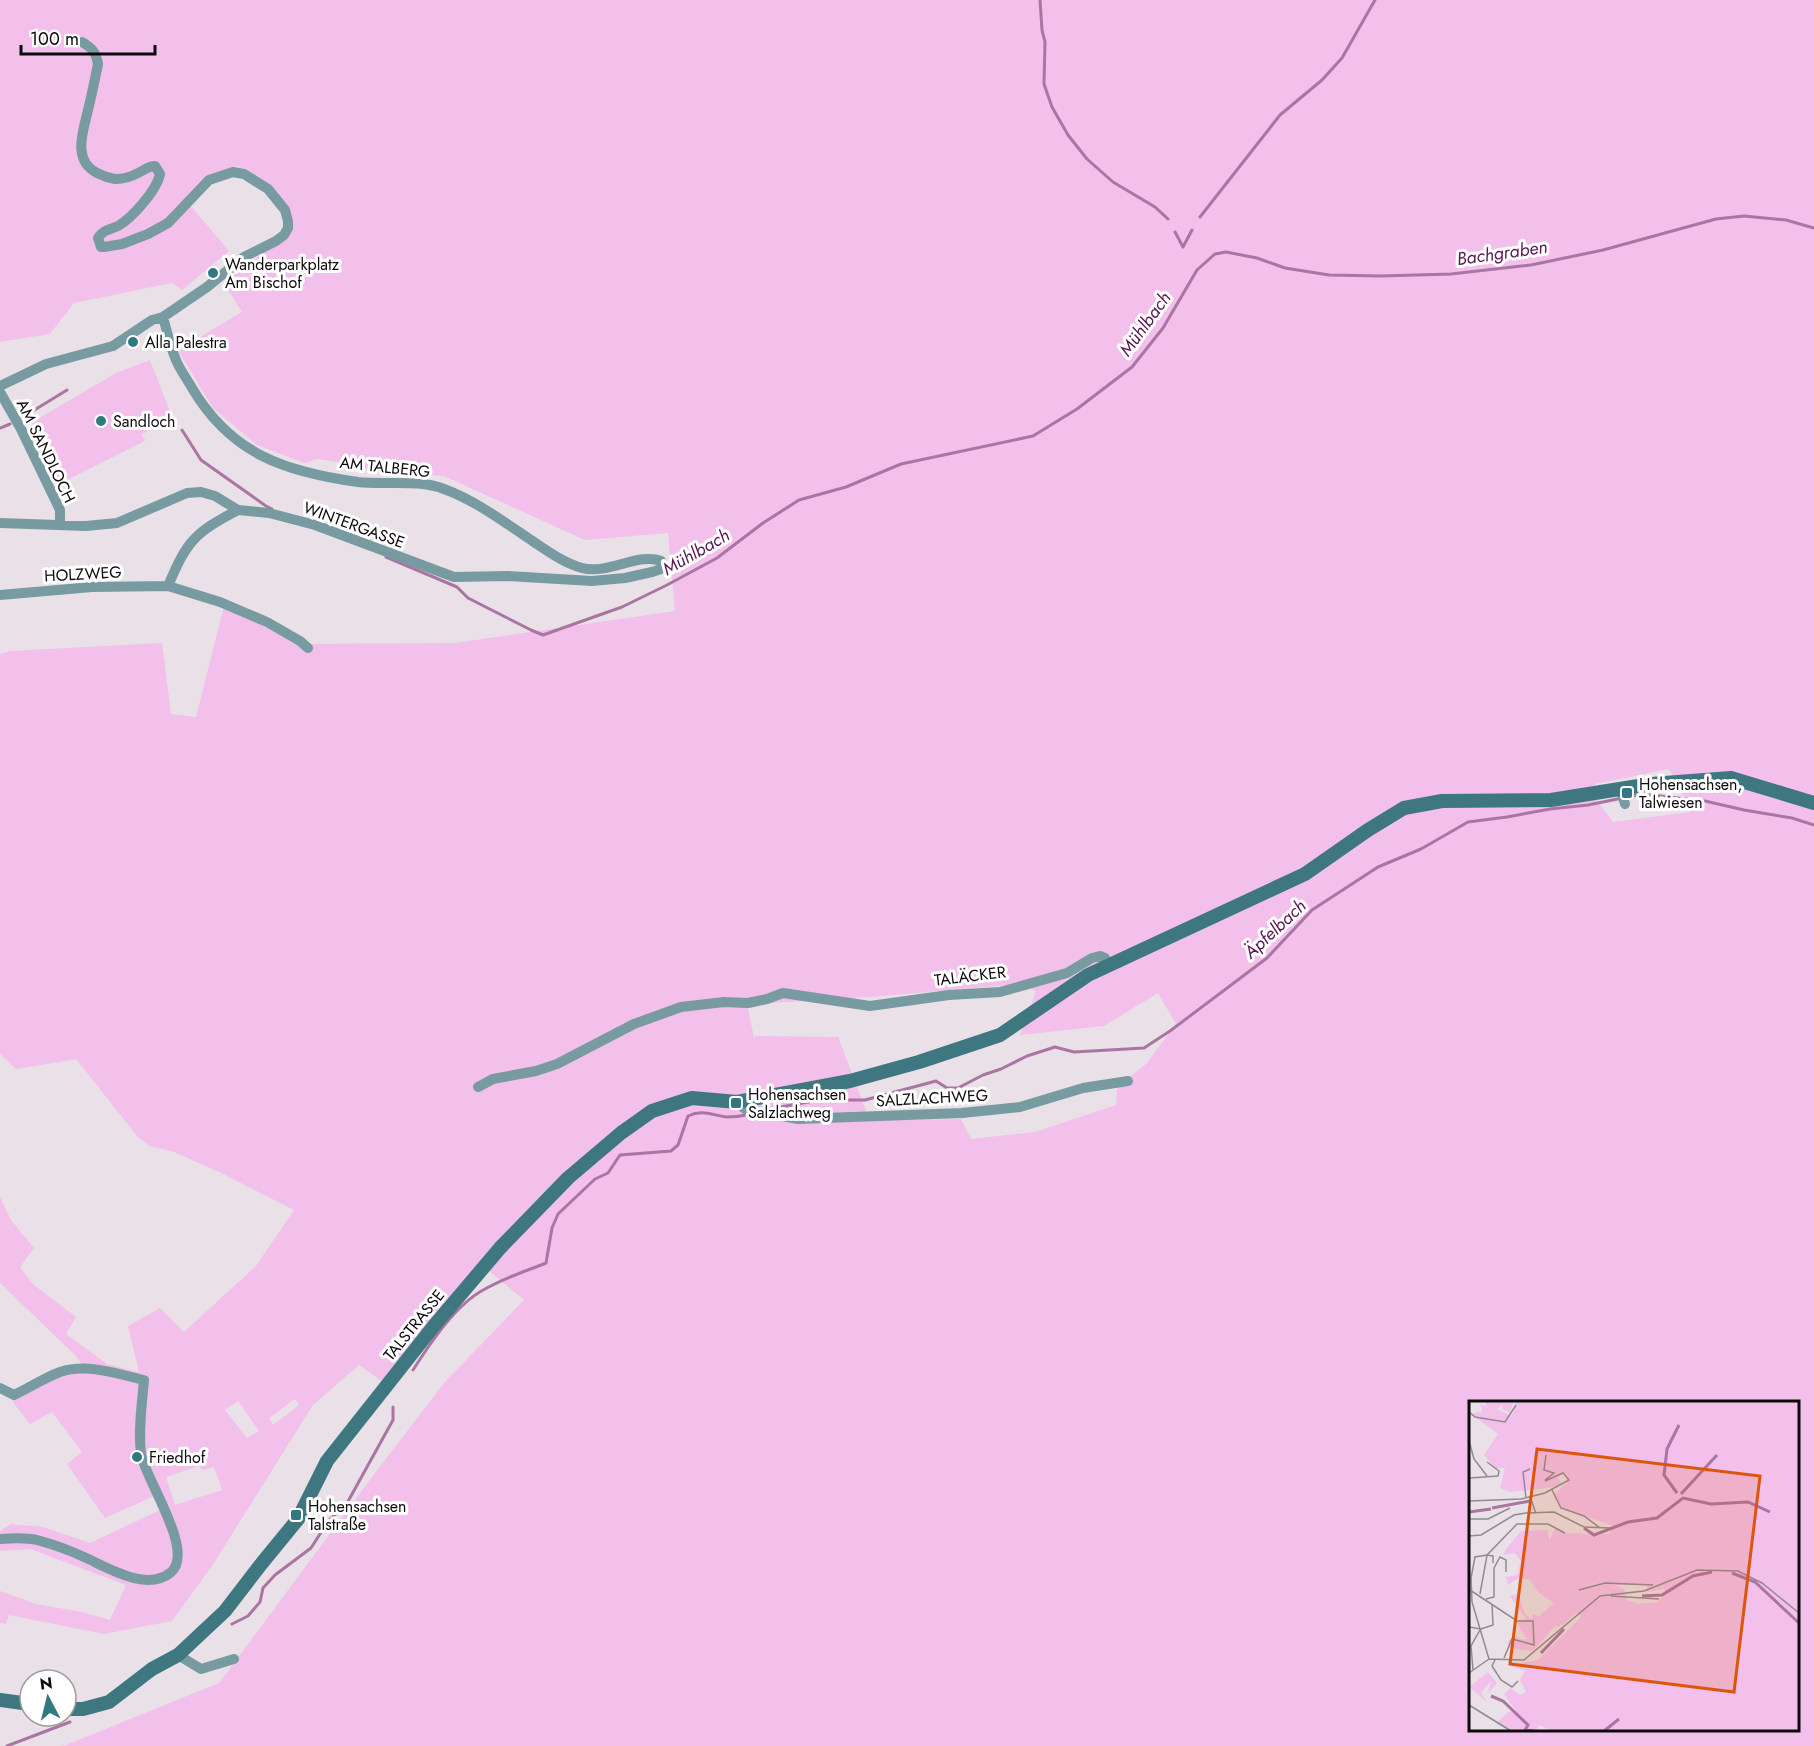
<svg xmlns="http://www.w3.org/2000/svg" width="1814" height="1746" font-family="Jost,sans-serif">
<rect width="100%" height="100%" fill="#e9e1e7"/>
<path fill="#f2c0ea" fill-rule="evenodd" d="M0 0H1814V1746H60L66 1745 219 1683 375 1473 444 1383 524 1300 482 1265 382 1381 359 1365 313 1405 212 1566 172 1621 104 1634 9 1615 6 1624 0 1623V1591L36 1604 82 1612 110 1620 126 1585 30 1549 0 1551V1531L11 1524 43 1527 90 1543 160 1510 154 1496 105 1518 67 1464 82 1452 52 1412 30 1424 12 1401 59 1375 89 1373 76 1356 0 1283V1197L11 1220 34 1248 20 1267 34 1285 76 1317 66 1334 107 1364 139 1372 128 1326 160 1308 184 1332 256 1266 294 1210 219 1172 174 1152 150 1146 138 1137 76 1059 16 1069 0 1054V654L10 651 162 643 171 714 196 717 224 606 304 644 455 643 675 611 668 533 585 540 444 476 373 472 357 465 317 459 304 463 257 445 213 408 178 350 242 312 224 283 284 237 285 217 263 182 237 166 206 187 190 205 229 251 182 290 172 283 74 303 50 334 0 342ZM1669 769 1691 812 1613 822 1597 801 1595 784ZM1018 981 1017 983 1036 991 1020 1035 1104 1026 1158 993 1176 1024 1146 1064 1117 1087 1116 1105 1035 1132 971 1139 961 1119 910 1120 869 1118 838 1037 756 1036 754 1038 748 1008 770 1003 871 997 1008 985ZM295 1399 299 1405 273 1425 269 1418ZM238 1401 259 1431 247 1438 225 1410ZM1470 1402H1798V1730H1470ZM199 1466 203 1470 214 1467 222 1490 175 1505 166 1477Z
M150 360 173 419 142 434 145 441 55 486 31 423 116 373Z"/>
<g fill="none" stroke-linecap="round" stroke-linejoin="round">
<path stroke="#aa75a2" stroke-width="3" d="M1040 0 1042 30 1045 42 1044 84 1052 107 1068 135 1087 159 1113 182 1155 207 1168 219
M1200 217 1280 115 1322 80 1342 58 1375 0
M1175 232 1183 247
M1183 247 1192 230
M23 417 67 390
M0 428 10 424
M182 430 201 460 266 506 272 509
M386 557 457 587 468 598 531 630 543 635 622 607 667 585 717 558 763 523 799 500 846 487 901 464 1033 436 1077 409 1132 367 1163 328 1197 270 1215 254 1226 252 1257 258 1285 268 1329 275 1381 276 1451 274 1531 265 1603 250 1716 219 1744 216 1786 220 1814 228
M770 1109 819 1100H865L936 1081 947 1088H958L983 1075 1001 1069 1027 1056 1055 1047 1074 1052 1144 1048 1170 1031 1267 958 1312 910 1378 867 1421 849 1468 822 1507 817 1550 809 1588 805 1642 794 1705 801 1744 810 1792 818 1814 825
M413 1370C431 1342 456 1304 485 1289 504 1278 526 1271 546 1263L552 1228 558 1214 595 1179 608 1173 620 1155 671 1151 678 1145 688 1116C702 1109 712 1115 726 1117 734 1117 743 1116 751 1114
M232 1624 248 1616 260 1602 263 1588 275 1575 311 1548 329 1520 346 1505 393 1420V1407
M7 1746 70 1722"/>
<path stroke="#779ba1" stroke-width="10" d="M0 386 46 364 113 346 152 320 163 317 207 287 244 257 276 241 284 235 288 228V221L285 210 268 189 244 174 233 172 209 180 168 223 148 234 122 244 104 247H101L98 238C103 230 109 230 118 226 132 218 157 190 160 174L155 166C148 166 145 170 138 173 131 177 123 179 115 179 109 178 103 176 97 173 72 160 83 132 88 110 92 94 95 79 98 64 96 52 92 48 82 42
M0 392 21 429 60 510V524
M0 523 86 526 117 523 187 493 201 492 215 496 238 510 269 513 315 525 454 577 508 576 592 581 625 578 652 572 661 569 663 566 661 561C639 552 608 575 582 568 564 563 549 552 534 542 505 523 477 501 444 489 419 479 385 485 358 482 285 472 231 454 192 388 187 379 180 370 176 360 170 346 167 331 163 317
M168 586C187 541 194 533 238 510
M0 595 92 587 168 586 220 602 267 622 300 641 308 648
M1620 789 1625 804
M478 1087 493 1079 536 1071 557 1064 634 1024 681 1007 724 1002 748 1003 767 999 783 993 870 1006 949 995 1000 992 1067 973 1092 958 1100 956 1105 958 1108 966
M737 1102 745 1109 798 1119 962 1113 1020 1107 1083 1088 1128 1081
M0 1388 14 1395C29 1388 44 1378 60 1372 87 1363 118 1374 144 1380 142 1404 138 1430 141 1454 145 1479 197 1553 170 1573 146 1592 107 1567 84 1557 69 1550 52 1544 37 1540 25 1537 12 1538 0 1539
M178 1655 201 1669 234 1659"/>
<path stroke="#3e7780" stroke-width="14" d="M0 1700 30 1704
M66 1709H83L109 1702 152 1669 178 1655 225 1611 262 1563 298 1519 327 1461 433 1327 500 1248 568 1178 621 1133 652 1111 692 1098 737 1102 850 1081 919 1062 1000 1035 1088 975 1305 874 1368 830 1404 808 1442 801 1551 800 1651 784 1731 778 1814 803"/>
</g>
<g fill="#317882" stroke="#fff" stroke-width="2">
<circle cx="213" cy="273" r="6"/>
<circle cx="133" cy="342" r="6"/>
<circle cx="101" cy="421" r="6"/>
<rect x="1621" y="787" width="12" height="12" rx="3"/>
<rect x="730" y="1097" width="12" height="12" rx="3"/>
<circle cx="137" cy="1457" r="6"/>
<rect x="290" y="1509" width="12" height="12" rx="3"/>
</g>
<g text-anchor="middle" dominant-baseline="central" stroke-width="6" stroke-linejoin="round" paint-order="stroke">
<g font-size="16" fill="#0d0a0c" stroke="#fff" text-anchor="start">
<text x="225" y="264">Wanderparkplatz<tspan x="225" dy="18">Am Bischof</tspan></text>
<text x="145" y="342">Alla Palestra</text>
<text x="113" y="421">Sandloch</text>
<text x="1639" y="784">Hohensachsen,<tspan x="1639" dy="18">Talwiesen</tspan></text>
<text x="748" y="1094">Hohensachsen<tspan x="748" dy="18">Salzlachweg</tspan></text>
<text x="149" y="1457">Friedhof</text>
<text x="308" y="1506">Hohensachsen<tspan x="308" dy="18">Talstraße</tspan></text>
</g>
<g font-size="16" fill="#0d0a0c" stroke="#fff">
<text transform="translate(46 451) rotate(64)">AM SANDLOCH</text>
<text transform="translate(385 467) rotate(6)">AM TALBERG</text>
<text transform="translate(354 525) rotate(20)">WINTERGASSE</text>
<text transform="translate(83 574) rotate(-3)">HOLZWEG</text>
<text transform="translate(970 976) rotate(-7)">TALÄCKER</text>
<text transform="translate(932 1098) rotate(-3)">SALZLACHWEG</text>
<text transform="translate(414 1325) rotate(-51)">TALSTRASSE</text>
</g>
<g font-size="18" font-style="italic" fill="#581751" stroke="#fff">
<text transform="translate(1502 253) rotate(-8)">Bachgraben</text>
<text transform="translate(1145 324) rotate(-54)">Mühlbach</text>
<text transform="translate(696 552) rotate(-30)">Mühlbach</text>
<text transform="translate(1275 929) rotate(-43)">Äpfelbach</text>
</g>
</g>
<g transform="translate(1469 1401)">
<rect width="330" height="330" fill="#e9e1e7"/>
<path d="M18 0H45L41 12 33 8 34 4 28 8 43 15 47 0H330V330H83L70 324 68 330H41L27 322 39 311 47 310 35 293 41 287 51 294 57 291 51 279 56 270 39 264 69 259 112 216 108 211 94 224 85 226 64 250 39 247V240L46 236 55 239 64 236 57 237 48 221 57 218 41 195 49 193 56 213 63 219V213L70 215 85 202 69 191 61 179 50 177 39 184 37 176 48 174 52 160 46 152 34 154 37 148 52 130 78 129 81 139 86 126 95 132 141 133 142 124 92 107 84 94 99 81 94 72 88 76 92 82 86 86 41 91 31 87 36 67H26L15 54 29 33 2 13 13 10 11 3 16 5ZM145 184H178V191L195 188 197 192 188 201 170 203 158 199 155 188ZM19 271 28 282 19 293 22 280 12 292 18 301 0 286Z" fill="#f2c0ea" fill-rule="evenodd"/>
<path fill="none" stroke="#aa75a2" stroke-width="3" d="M208 92 195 74 198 48 210 24M212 93 248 54M23 107 61 100M0 111 22 108M115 127 125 134 159 121 188 117 214 97 242 103 279 101 301 111M263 172 286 181 330 222M173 195 193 194 224 175 243 171M72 252 95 228M22 295 34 300 59 324 56 329 65 330M135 330 150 318"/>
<path fill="none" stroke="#918b8f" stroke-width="1.5" d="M0 11 6 16 36 21 47 4M0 40 5 58 18 75M0 77 29 75 30 70 18 61M76 79 85 72 75 69 77 54M83 89 92 107 115 115 131 127M61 95 67 113M57 97 54 71 61 68M0 100 52 98 76 92 100 79 94 72 76 80M0 118H19L41 107M0 135 12 134 45 114 57 112 85 111 115 126 141 127M2 176 3 201 20 258M2 177 6 156 18 154 48 123H79L96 132M1 189 48 220H64L65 244 43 238 35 257M110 189 136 182 184 184M11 193 18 154 24 155V162M142 195 190 198M17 198 25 196V167L31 156 37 159V171M0 226 12 228 24 224 23 203M20 258 55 259 131 195 175 190 228 169 269 170 293 182 330 212M26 259 23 265 32 279 43 286 49 280M4 269 2 245 11 229M0 272 20 258M0 304 42 330"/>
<path fill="#dd550c" fill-opacity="0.15" stroke="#dd550c" stroke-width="3" d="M68 48 291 75 265 291 41 263Z"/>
<rect width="330" height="330" fill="none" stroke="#0d0a0c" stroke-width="3"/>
</g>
<g transform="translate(48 1698) rotate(353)"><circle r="28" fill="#ffffff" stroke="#9e9d9e" stroke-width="1.5"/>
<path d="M0-4.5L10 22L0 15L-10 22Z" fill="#317882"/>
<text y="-9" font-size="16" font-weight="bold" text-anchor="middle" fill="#0d0a0c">N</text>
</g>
<path d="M21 45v9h134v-9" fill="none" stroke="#0d0a0c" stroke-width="3"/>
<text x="30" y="45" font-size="18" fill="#0d0a0c" stroke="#ffffff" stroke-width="4.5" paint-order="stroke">100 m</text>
</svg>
